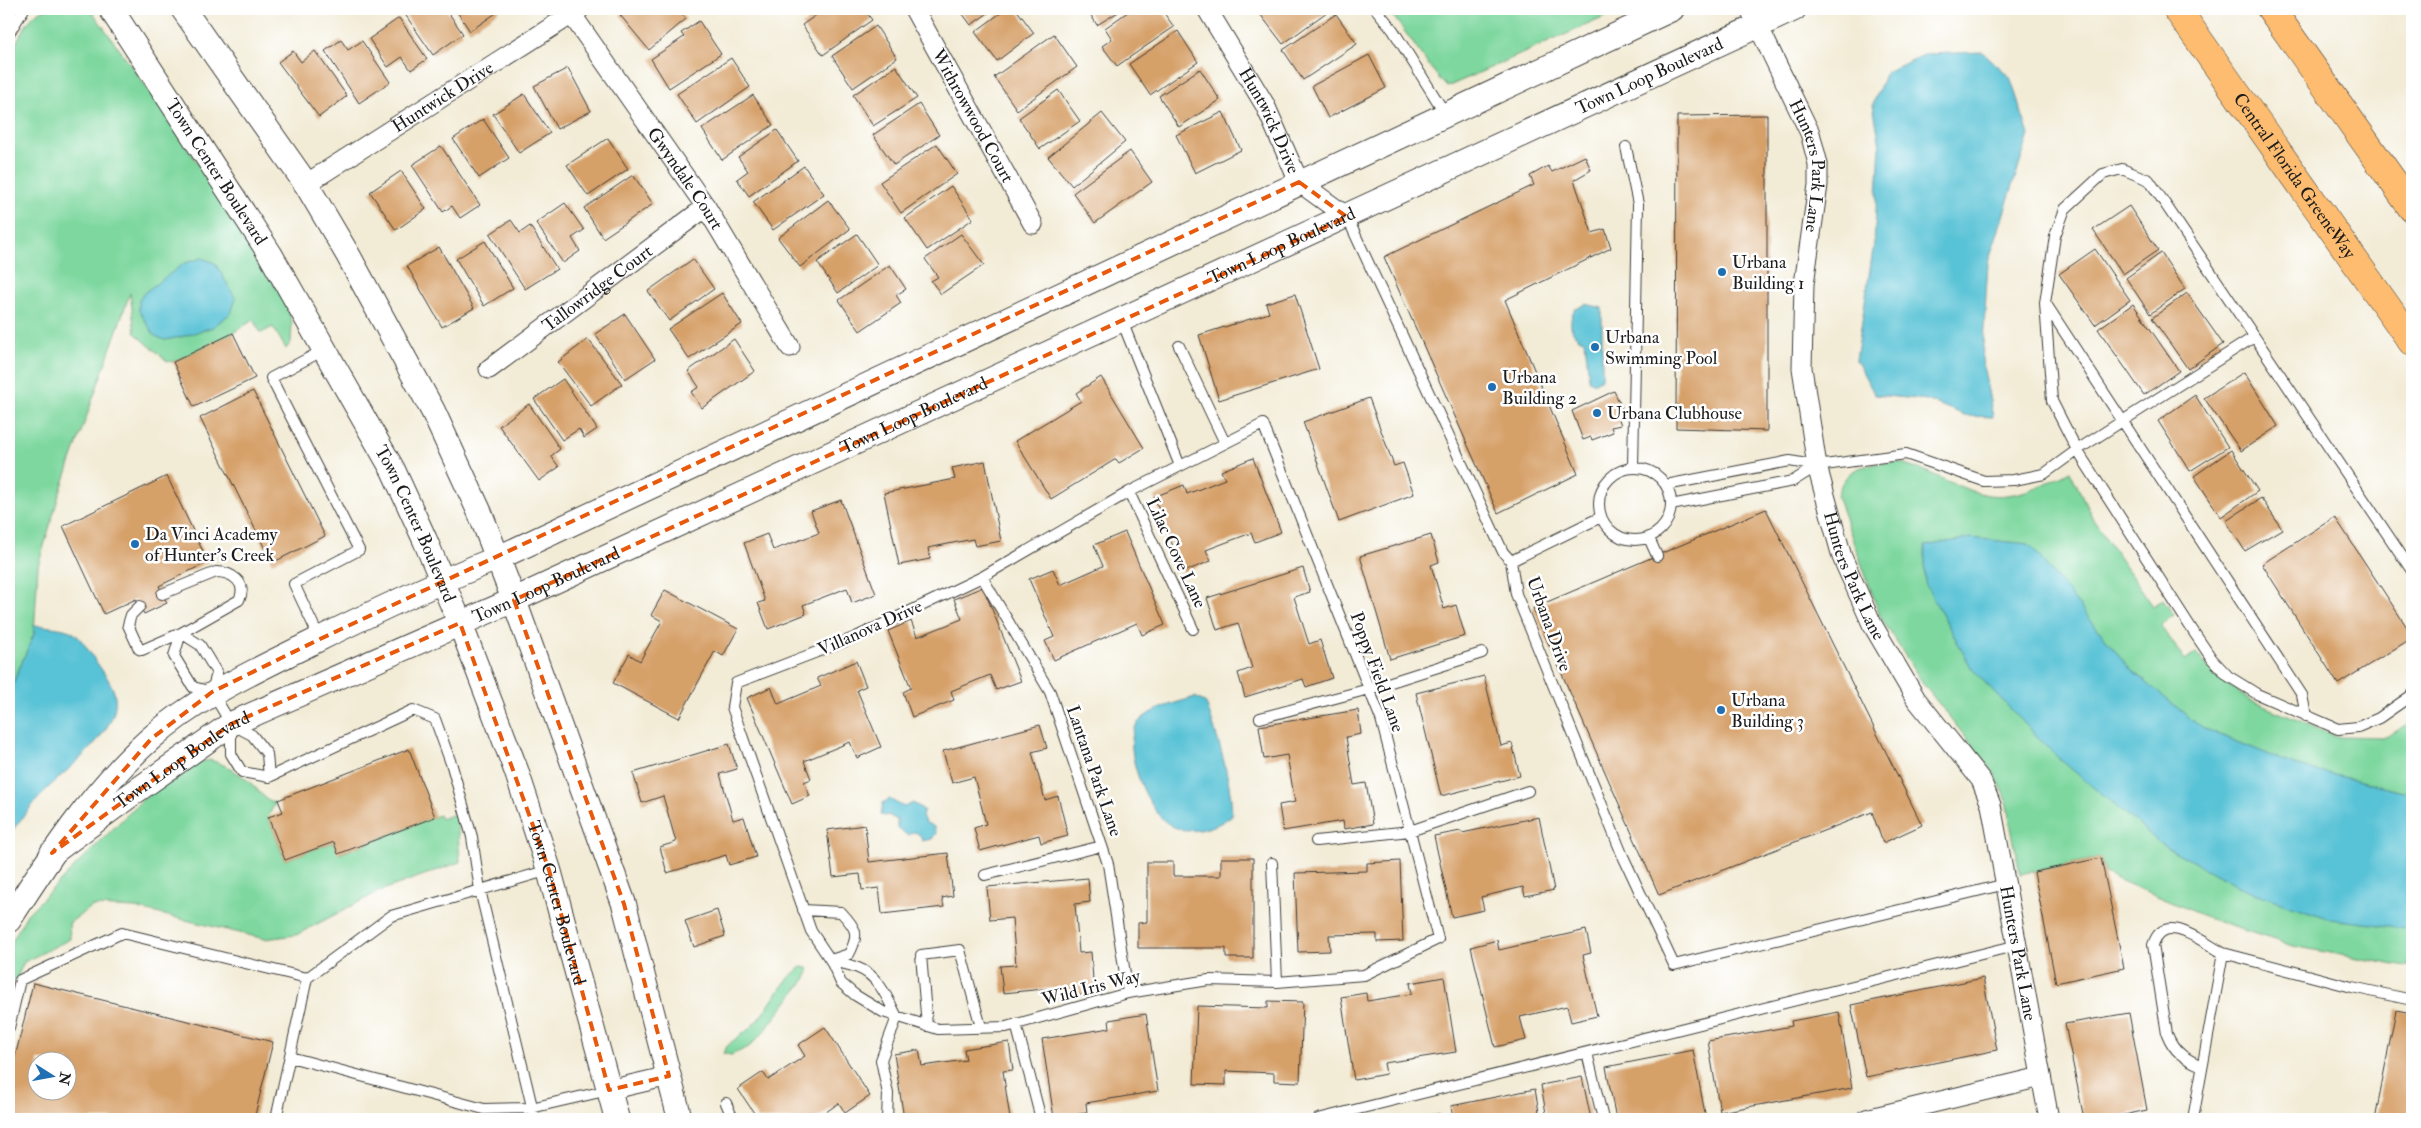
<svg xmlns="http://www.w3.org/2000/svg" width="2421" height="1128" font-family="'IM FELL Double Pica',serif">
<rect width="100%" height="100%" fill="#fff"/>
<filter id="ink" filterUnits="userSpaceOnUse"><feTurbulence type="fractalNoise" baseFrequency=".02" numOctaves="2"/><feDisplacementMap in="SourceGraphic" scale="10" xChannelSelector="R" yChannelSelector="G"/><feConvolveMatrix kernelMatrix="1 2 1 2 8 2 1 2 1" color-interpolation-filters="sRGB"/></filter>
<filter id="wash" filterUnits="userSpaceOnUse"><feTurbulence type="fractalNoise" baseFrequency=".0096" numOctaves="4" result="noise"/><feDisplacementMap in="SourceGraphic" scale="20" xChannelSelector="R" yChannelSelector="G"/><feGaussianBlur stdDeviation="1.12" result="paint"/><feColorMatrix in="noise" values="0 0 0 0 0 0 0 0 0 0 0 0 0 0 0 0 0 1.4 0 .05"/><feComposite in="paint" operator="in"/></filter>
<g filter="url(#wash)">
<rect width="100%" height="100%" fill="#f2ebd5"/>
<path fill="#7dd79e" stroke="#4c7a5d" d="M86 9 94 14 170 120 287 304 292 323 291 342 286 349 273 327 261 333 253 320 233 333 173 362 167 361 135 333 130 293 59 495 38 566 34 634 9 693V58C17 42 27 14 46 9 58 6 74 9 86 9Z
M1387 9H1623L1447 87C1424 63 1409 34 1387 9Z
M1896 462C1926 468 1950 485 1979 493 2010 502 2043 486 2070 471L2094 521 2153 606 2163 600 2174 615 2161 625 2185 661 2196 653 2217 677 2249 700 2336 736 2386 737 2412 722V968L2293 946 2221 923 2105 874 2101 858 2020 874 2005 795 1994 773 1924 685 1881 618 1837 496C1846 464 1867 465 1896 462Z
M210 760C227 765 241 774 254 786 261 794 265 799 275 803L268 817 285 860 334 842 339 854 439 815 441 819 454 814 457 817 460 862 380 891 296 935 265 939 135 908 93 906 69 923 70 939 24 962 14 984 9 1003V947L27 914 145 797 190 764Z
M801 967 808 968 809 972 806 978 762 1034 749 1047 731 1055 723 1053C728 1041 742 1036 751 1027 770 1009 779 983 801 967Z"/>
<path fill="#59c2d6" stroke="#3a6f79" d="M1983 52 2010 77 2029 135 1988 263 1982 360 1993 417 1967 416 1927 400 1875 395 1856 360 1874 243 1880 146 1873 104 1886 72 1926 54Z
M202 258 215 263 236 299 231 313 213 327 181 337 165 340 155 336 139 311V300L145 292 185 263Z
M1586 304 1602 308V379L1595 383 1589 380 1585 341C1570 335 1568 324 1574 310Z
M1970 538 2029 544 2131 670 2201 727 2297 766 2412 793V926L2405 928 2330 919 2245 890 2161 844 2056 756 1972 669 1925 583V546Z
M34 625C77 630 73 627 97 663 104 673 113 685 115 696 121 731 66 769 45 791 32 805 20 820 9 835V693L34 634Z
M1195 697 1206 703C1218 740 1231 776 1232 815 1217 828 1191 836 1172 826 1148 815 1120 746 1137 724 1149 708 1177 703 1195 697Z
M889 799 904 807 913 803 924 810 922 816 925 822 934 827 936 833 932 839 922 841 920 835 915 832 907 835 897 827V820L888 815 884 816 881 814 883 803Z"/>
<g id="blocks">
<path fill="#d6a069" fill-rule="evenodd" d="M404 9H446L463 34 433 55 402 10Z
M455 9H498L499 11 470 31Z
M628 9H687L681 13 686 19 649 50 620 15Z
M825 9H864L872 20 823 55 802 25Z
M959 9H994L971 25Z
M1006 9H1016L1034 33 997 61 975 32Z
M1087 9H1123L1097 25Z
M1132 9H1161L1174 27 1117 66 1102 46 1112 39 1105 28Z
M1267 9H1331L1283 44 1260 14Z
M1336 14 1357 44 1303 80 1283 50Z
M399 18 427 59 411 70 402 57 388 67 369 39Z
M699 21 721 54 669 88 651 59 684 37 681 33Z
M876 26 897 58 853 88 832 56Z
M1178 31 1198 62 1150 95 1129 64Z
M1054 34 1077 67 1017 110 994 77Z
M341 40 348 50 362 41 390 82 359 103 325 51Z
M293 51 301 62 315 51 347 96 319 117 278 62Z
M1369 55 1386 88 1328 118 1312 86Z
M731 58 750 87 697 124 677 94Z
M896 66 917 98 873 126 853 95Z
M568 68 591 111 557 129 534 86Z
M1200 69 1220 100 1179 127 1159 96Z
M1058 90 1080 121 1040 149 1019 118Z
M524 94 550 133 519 153 493 114Z
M753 95 773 125 722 160 702 129Z
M919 104 939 135 894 165 873 135Z
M1223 112 1241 150 1195 173 1176 135Z
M1102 113 1125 142 1072 186 1048 157Z
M1767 115V431L1676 428 1677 116Z
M483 119 509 158 479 178 453 139Z
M777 130 798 161 749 196 737 179 748 171 738 157Z
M608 138 628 169 588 196 567 165Z
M937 144 957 174 901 213 880 182Z
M441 146 480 205 460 218 452 206 443 212 412 165Z
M1130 151 1152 182 1095 223 1073 193Z
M1585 156 1591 170 1574 180 1592 233 1605 229 1611 248 1505 300 1578 474 1498 513 1384 257 1534 185 1530 176 1548 166 1552 172Z
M804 166 824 194 773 230 753 202Z
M401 171 426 209 396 230 370 192Z
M633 175 653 204 603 238 584 208Z
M951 186 973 219 927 250 905 218Z
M828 200 850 229 800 267 778 238Z
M565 203 584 230 572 238 580 251 563 263 536 223Z
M2129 206 2158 250 2123 274 2093 230Z
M511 220 520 233 530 226 557 269 525 289 490 234Z
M857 234 878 265 838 293 817 262Z
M961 234 984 265 941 294 931 281 938 277 925 259Z
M485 241 513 288 484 306 456 259Z
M439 247 474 308 442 327 407 266Z
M2095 249 2130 300 2095 325 2059 274Z
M2161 253 2185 289 2150 314 2126 278Z
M693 259 714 289 669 321 648 291Z
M890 265 906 289 896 295 901 303 860 331 839 300Z
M722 293 742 324 689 359 668 329Z
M2187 293 2223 344 2188 369 2152 318Z
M1295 294 1319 369 1219 400 1199 335 1269 313 1266 303Z
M2133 304 2179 371 2144 395 2098 329Z
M625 314 655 359 625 379 595 334Z
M233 333 255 378 194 407 173 362Z
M588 339 622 384 591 406 558 362Z
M734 339 755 371 702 408 691 392 699 387 688 371Z
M2244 372 2278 426 2241 451 2204 398Z
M1101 377 1144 448 1119 463 1116 459 1051 499 1015 441 1081 401 1076 393Z
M563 379 597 429 584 438 579 429 562 440 534 399Z
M253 391 325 536 272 563 200 418Z
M1614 391 1622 408 1620 410 1622 416 1618 417 1621 425 1611 427 1613 432 1592 440 1591 437 1583 440 1572 411Z
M2195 395 2228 447 2190 471 2158 421Z
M1369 398 1394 466 1403 463 1414 494 1339 522 1303 422Z
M529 404 560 449 551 456 559 467 539 481 499 426Z
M2231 450 2258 491 2221 517 2194 476Z
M1253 458 1281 532 1255 542 1251 533 1206 550 1211 561 1183 572 1154 497 1184 485 1187 494 1225 479 1221 471Z
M985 461 1001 541 975 546 973 539 928 548 930 559 899 565 884 493 955 479 952 468Z
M167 476 208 562 159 586 167 603 144 614 136 599 104 614 63 526Z
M2261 498 2282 529 2245 551 2226 521Z
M841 500 876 594 852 603 847 588 803 605 806 614 768 629 758 603 765 601 744 543 767 534 773 550 819 533 811 511Z
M1766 509 1922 825 1883 843 1872 812 1659 895 1533 608Z
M2335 517 2412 635V638L2338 684 2262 564Z
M1125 532 1165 625 1142 635 1137 623 1054 660 1045 641 1054 637 1029 579 1053 569 1060 585 1103 566 1094 545Z
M1431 535 1439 562 1431 565 1444 609 1456 605 1465 636 1390 659 1360 556Z
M1303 568 1310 592 1294 597 1309 644 1320 640 1332 678 1306 687 1303 679 1245 697 1238 673 1252 668 1238 623 1217 630 1207 598Z
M983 587 1021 681 996 690 990 675 951 691 954 700 912 717 903 692 911 688 888 631 911 621 917 637 962 619 954 599Z
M665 590 738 629 723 656 715 651 679 718 613 683 629 654 640 661 662 621 651 615Z
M856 661 866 686 857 690 881 747 857 758 850 742 804 761 811 779 804 782 810 796 792 804 747 698 771 687 778 704 821 686 817 678Z
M1484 676 1501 746 1512 743 1520 776 1441 796 1416 693Z
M1358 710 1361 734 1346 737 1354 785 1366 783 1373 824 1344 829 1343 821 1283 831 1279 805 1295 802 1287 755 1264 759 1259 726Z
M1040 725 1047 748 1032 752 1045 800 1058 796 1068 836 1041 843 1039 835 980 851 974 828 986 824 974 777 952 783 943 751Z
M729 744 737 769 720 774 733 820 744 817 756 857 729 865 726 855 667 873 660 847 676 842 663 796 642 803 633 773Z
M409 749 435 817 338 854 334 842 285 860 268 817 283 812 278 800Z
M1539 817 1554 890 1525 896 1523 887 1481 897 1484 910 1452 917 1434 836 1461 831 1462 833Z
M865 825 869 862 948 853 953 896 942 898 944 907 882 914 879 888 862 890 860 874 833 877 827 830Z
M1221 858H1253V958H1226V948H1138V923L1147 922V862H1173V876H1221Z
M2101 858 2124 968 2056 983 2034 872Z
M1400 861 1403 941 1377 942V934L1329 935 1330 951 1298 952 1295 873 1367 871V863Z
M1088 878 1090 902 1075 904 1079 953 1091 952 1094 994 1065 997V987L1003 993 1000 966 1016 965 1012 918 990 920 987 887Z
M717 910 725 936 694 947 685 921Z
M1586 930 1591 953 1583 955 1597 1016 1571 1022 1567 1006 1520 1017 1526 1040 1495 1047 1471 947 1497 940 1499 950Z
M1444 977 1456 1052 1384 1063 1386 1074 1354 1080 1341 997 1366 993 1367 1001 1412 994 1410 983Z
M1983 978 1997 1050 1866 1077 1851 1005Z
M33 983 273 1042 254 1119H9V1082ZM38 1060H68V1090H38Z
M1268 1001 1303 1002 1300 1082 1274 1081V1073L1226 1071V1085L1194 1084 1197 1006 1268 1008Z
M2396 1010 2412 1013V1119H2375Z
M1839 1012 1852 1088 1720 1112 1708 1041 1792 1026 1791 1021Z
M2129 1013 2147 1110 2106 1119H2084L2065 1024Z
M1146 1014 1158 1091 1086 1103 1087 1113 1054 1118 1042 1039 1110 1028 1109 1020Z
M825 1027 870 1096 845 1113 839 1103 816 1119H758L738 1089 763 1072 768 1080 805 1056 798 1045Z
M1009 1042 1013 1070 1003 1071 1010 1119H904L894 1054 919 1050 922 1066 966 1060 964 1049Z
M1693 1050 1706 1119H1616L1606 1067Z
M1582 1077 1591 1119H1547L1541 1085Z
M1535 1089 1539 1112 1503 1119H1453L1451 1106Z
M1439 1114 1440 1119H1417V1118Z"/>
</g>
</g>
<g filter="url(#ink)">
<use href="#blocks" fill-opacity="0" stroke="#3c3b38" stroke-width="1"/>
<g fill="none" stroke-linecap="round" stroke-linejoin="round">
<g stroke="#3c3b38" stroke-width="12">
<path id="service" d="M1376 9 1393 30 1446 115
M9 33 24 9
M1626 147 1638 204 1633 468
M1347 217 1503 552 1511 561 1516 594 1622 854 1674 965 2006 884
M2046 304 2302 695 2306 716
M1122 321 1180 466
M2254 337 2077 450 2195 634 2212 659 2228 676 2257 694 2338 729 2358 727 2379 718 2412 695
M1179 346 1225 443
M1263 424 1381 719 1438 939 1364 975 1277 982 1209 980 1128 993 1006 1027 938 1029 883 1012 855 995 841 983 831 961 811 931 732 707 736 683 856 637 982 577 1129 492Z
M1599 504a36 36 0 1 1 72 0a36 36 0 1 1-72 0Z
M1666 485 1790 461 1817 466 1906 454 1984 481 2014 480 2044 474 2077 450 2052 401 2045 303 2055 236 2065 209 2103 174 2122 169 2149 180 2412 571
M1129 492 1193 629
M1671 505 1793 481 1817 466
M1649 538 1657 556
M1511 561 1601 517
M982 577 1050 692 1108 864 1128 993
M140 606 131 615 128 625 139 649 142 650 181 633 239 600C248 583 232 572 216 572L162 594
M181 633 174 656 193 687 212 692 231 724 252 735 267 754 269 777
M181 633 200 645 217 673 212 691
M320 639 294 584 359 550 271 378 324 350
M1260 718 1369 689 1482 653
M231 726V754L242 772 269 777 413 710 435 719 452 766 472 837 480 890 535 1119
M1316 841 1410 831 1528 791
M1272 863 1277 982
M985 875 1102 846
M803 910 841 912C856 928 860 934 849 954L831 960
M831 961C839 963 849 964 858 968 878 975 888 999 897 1017L881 1060 888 1094 887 1119
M1016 1024 1041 1119
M927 1026 921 955 960 950 981 1027
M9 1028 20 980 122 933 307 978
M1587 1053 1603 1119
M290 1057 484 1109 531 1108 609 1090
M2202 1066C2185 1059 2174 1052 2167 1034L2153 945C2164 910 2202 942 2223 953
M726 1103 733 1119
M276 1119 307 978 391 916 549 870
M1318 1119 2018 945
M2193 1119 2223 953 2352 987 2412 1000"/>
</g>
<g stroke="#3c3b38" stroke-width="21">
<g id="minor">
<path id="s1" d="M914 9 1033 224"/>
<path id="s2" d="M1207 9 1265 105 1299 182 1347 217"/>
<path id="s3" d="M1750 9 1810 133 1818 164V185L1804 284 1802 368 1817 466 1842 557 1872 624 1916 699 1981 780 1991 805 2049 1119"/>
<path id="s4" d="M572 15 706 207 790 347"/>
<path id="s5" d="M306 184 580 9"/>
<path id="s6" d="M489 369 706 207"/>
<path d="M609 1090 669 1076"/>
<path d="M1866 1119 2041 1077"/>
</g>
</g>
<g stroke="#3c3b38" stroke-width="26">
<g id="tertiary">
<path id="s7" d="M111 9 270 254 393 470 425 540 460 623 516 770 549 870 617 1119"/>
<path d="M183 9 306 184 348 255 433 411 480 513 514 600 624 904 680 1119"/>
<path id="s8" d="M52 853 129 796 231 724 514 600 1794 9"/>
<path d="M9 920C50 856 93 790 150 739 196 698 251 673 305 646 369 614 432 584 498 558L1672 9"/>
</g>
</g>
<g stroke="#3c3b38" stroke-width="29">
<g id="motorway">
<path id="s9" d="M2177 9 2412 342"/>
<path d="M2271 9 2412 208"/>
</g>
</g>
<use href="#service" stroke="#fff" stroke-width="10"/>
<use href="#minor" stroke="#fff" stroke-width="19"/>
<use href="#tertiary" stroke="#fff" stroke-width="24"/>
<use href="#motorway" stroke="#fdbc70" stroke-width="28"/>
</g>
</g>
<path fill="none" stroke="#e8590c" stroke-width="4" stroke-dasharray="10 6" stroke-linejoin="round" d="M1299 182 1347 217 514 600 624 904 669 1076 609 1090 549 870 460 623 231 724 52 853 151 739 212 692 320 639Z"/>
<g fill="#1f6fb2" stroke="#fff" stroke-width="2">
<circle cx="1722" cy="272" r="5"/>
<circle cx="1595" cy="347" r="5"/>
<circle cx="1492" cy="387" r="5"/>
<circle cx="1597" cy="413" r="5"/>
<circle cx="135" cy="544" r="5"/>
<circle cx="1721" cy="710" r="5"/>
</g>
<g text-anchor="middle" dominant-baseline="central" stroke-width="5" stroke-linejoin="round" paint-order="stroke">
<g font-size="18" fill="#1c1c1c" stroke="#fff">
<text stroke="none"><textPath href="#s8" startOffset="1780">Town Loop Boulevard</textPath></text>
<text stroke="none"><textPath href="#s5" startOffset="162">Huntwick Drive</textPath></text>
<text stroke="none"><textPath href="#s1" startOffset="122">Withrowwood Court</textPath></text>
<text stroke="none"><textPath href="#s2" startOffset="128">Huntwick Drive</textPath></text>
<text stroke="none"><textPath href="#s3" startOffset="170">Hunters Park Lane</textPath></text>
<text stroke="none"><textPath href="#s7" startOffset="194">Town Center Boulevard</textPath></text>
<text stroke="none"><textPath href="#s9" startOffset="204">Central Florida GreeneWay</textPath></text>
<text stroke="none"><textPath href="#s4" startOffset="199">Gwyndale Court</textPath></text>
<text stroke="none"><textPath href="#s8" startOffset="1375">Town Loop Boulevard</textPath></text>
<text stroke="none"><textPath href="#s6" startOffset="135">Tallowridge Court</textPath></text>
<text stroke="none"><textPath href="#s8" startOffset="970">Town Loop Boulevard</textPath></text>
<text stroke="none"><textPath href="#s7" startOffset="599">Town Center Boulevard</textPath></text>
<text transform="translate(1176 553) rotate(65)">Lilac Cove Lane</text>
<text stroke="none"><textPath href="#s3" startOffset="590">Hunters Park Lane</textPath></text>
<text stroke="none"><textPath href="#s8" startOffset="565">Town Loop Boulevard</textPath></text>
<text transform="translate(1549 624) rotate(70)">Urbana Drive</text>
<text transform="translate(870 628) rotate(-24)">Villanova Drive</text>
<text transform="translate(1377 672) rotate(70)">Poppy Field Lane</text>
<text stroke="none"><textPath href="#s8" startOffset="160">Town Loop Boulevard</textPath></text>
<text transform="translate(1094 771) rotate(71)">Lantana Park Lane</text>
<text stroke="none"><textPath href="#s7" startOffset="1004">Town Center Boulevard</textPath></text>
<text stroke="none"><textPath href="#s3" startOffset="1010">Hunters Park Lane</textPath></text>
<text transform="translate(1091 988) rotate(-14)">Wild Iris Way</text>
</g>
<g font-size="18" fill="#1c1c1c" stroke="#fff" text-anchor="start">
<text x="1732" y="262">Urbana<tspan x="1732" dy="21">Building 1</tspan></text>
<text x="1605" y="337">Urbana<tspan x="1605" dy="21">Swimming Pool</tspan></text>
<text x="1502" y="377">Urbana<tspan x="1502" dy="21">Building 2</tspan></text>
<text x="1607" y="413">Urbana Clubhouse</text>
<text x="145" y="534">Da Vinci Academy<tspan x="145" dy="21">of Hunter's Creek</tspan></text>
<text x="1731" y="700">Urbana<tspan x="1731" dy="21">Building 3</tspan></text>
</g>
</g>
<rect width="2421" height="1128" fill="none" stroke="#fff" stroke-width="30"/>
<g transform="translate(52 1076) rotate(101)"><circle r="24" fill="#ffffff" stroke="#a4a4a4"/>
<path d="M0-4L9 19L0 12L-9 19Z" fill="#1f6fb2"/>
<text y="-8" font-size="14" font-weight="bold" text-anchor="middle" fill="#1c1c1c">N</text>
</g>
</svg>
